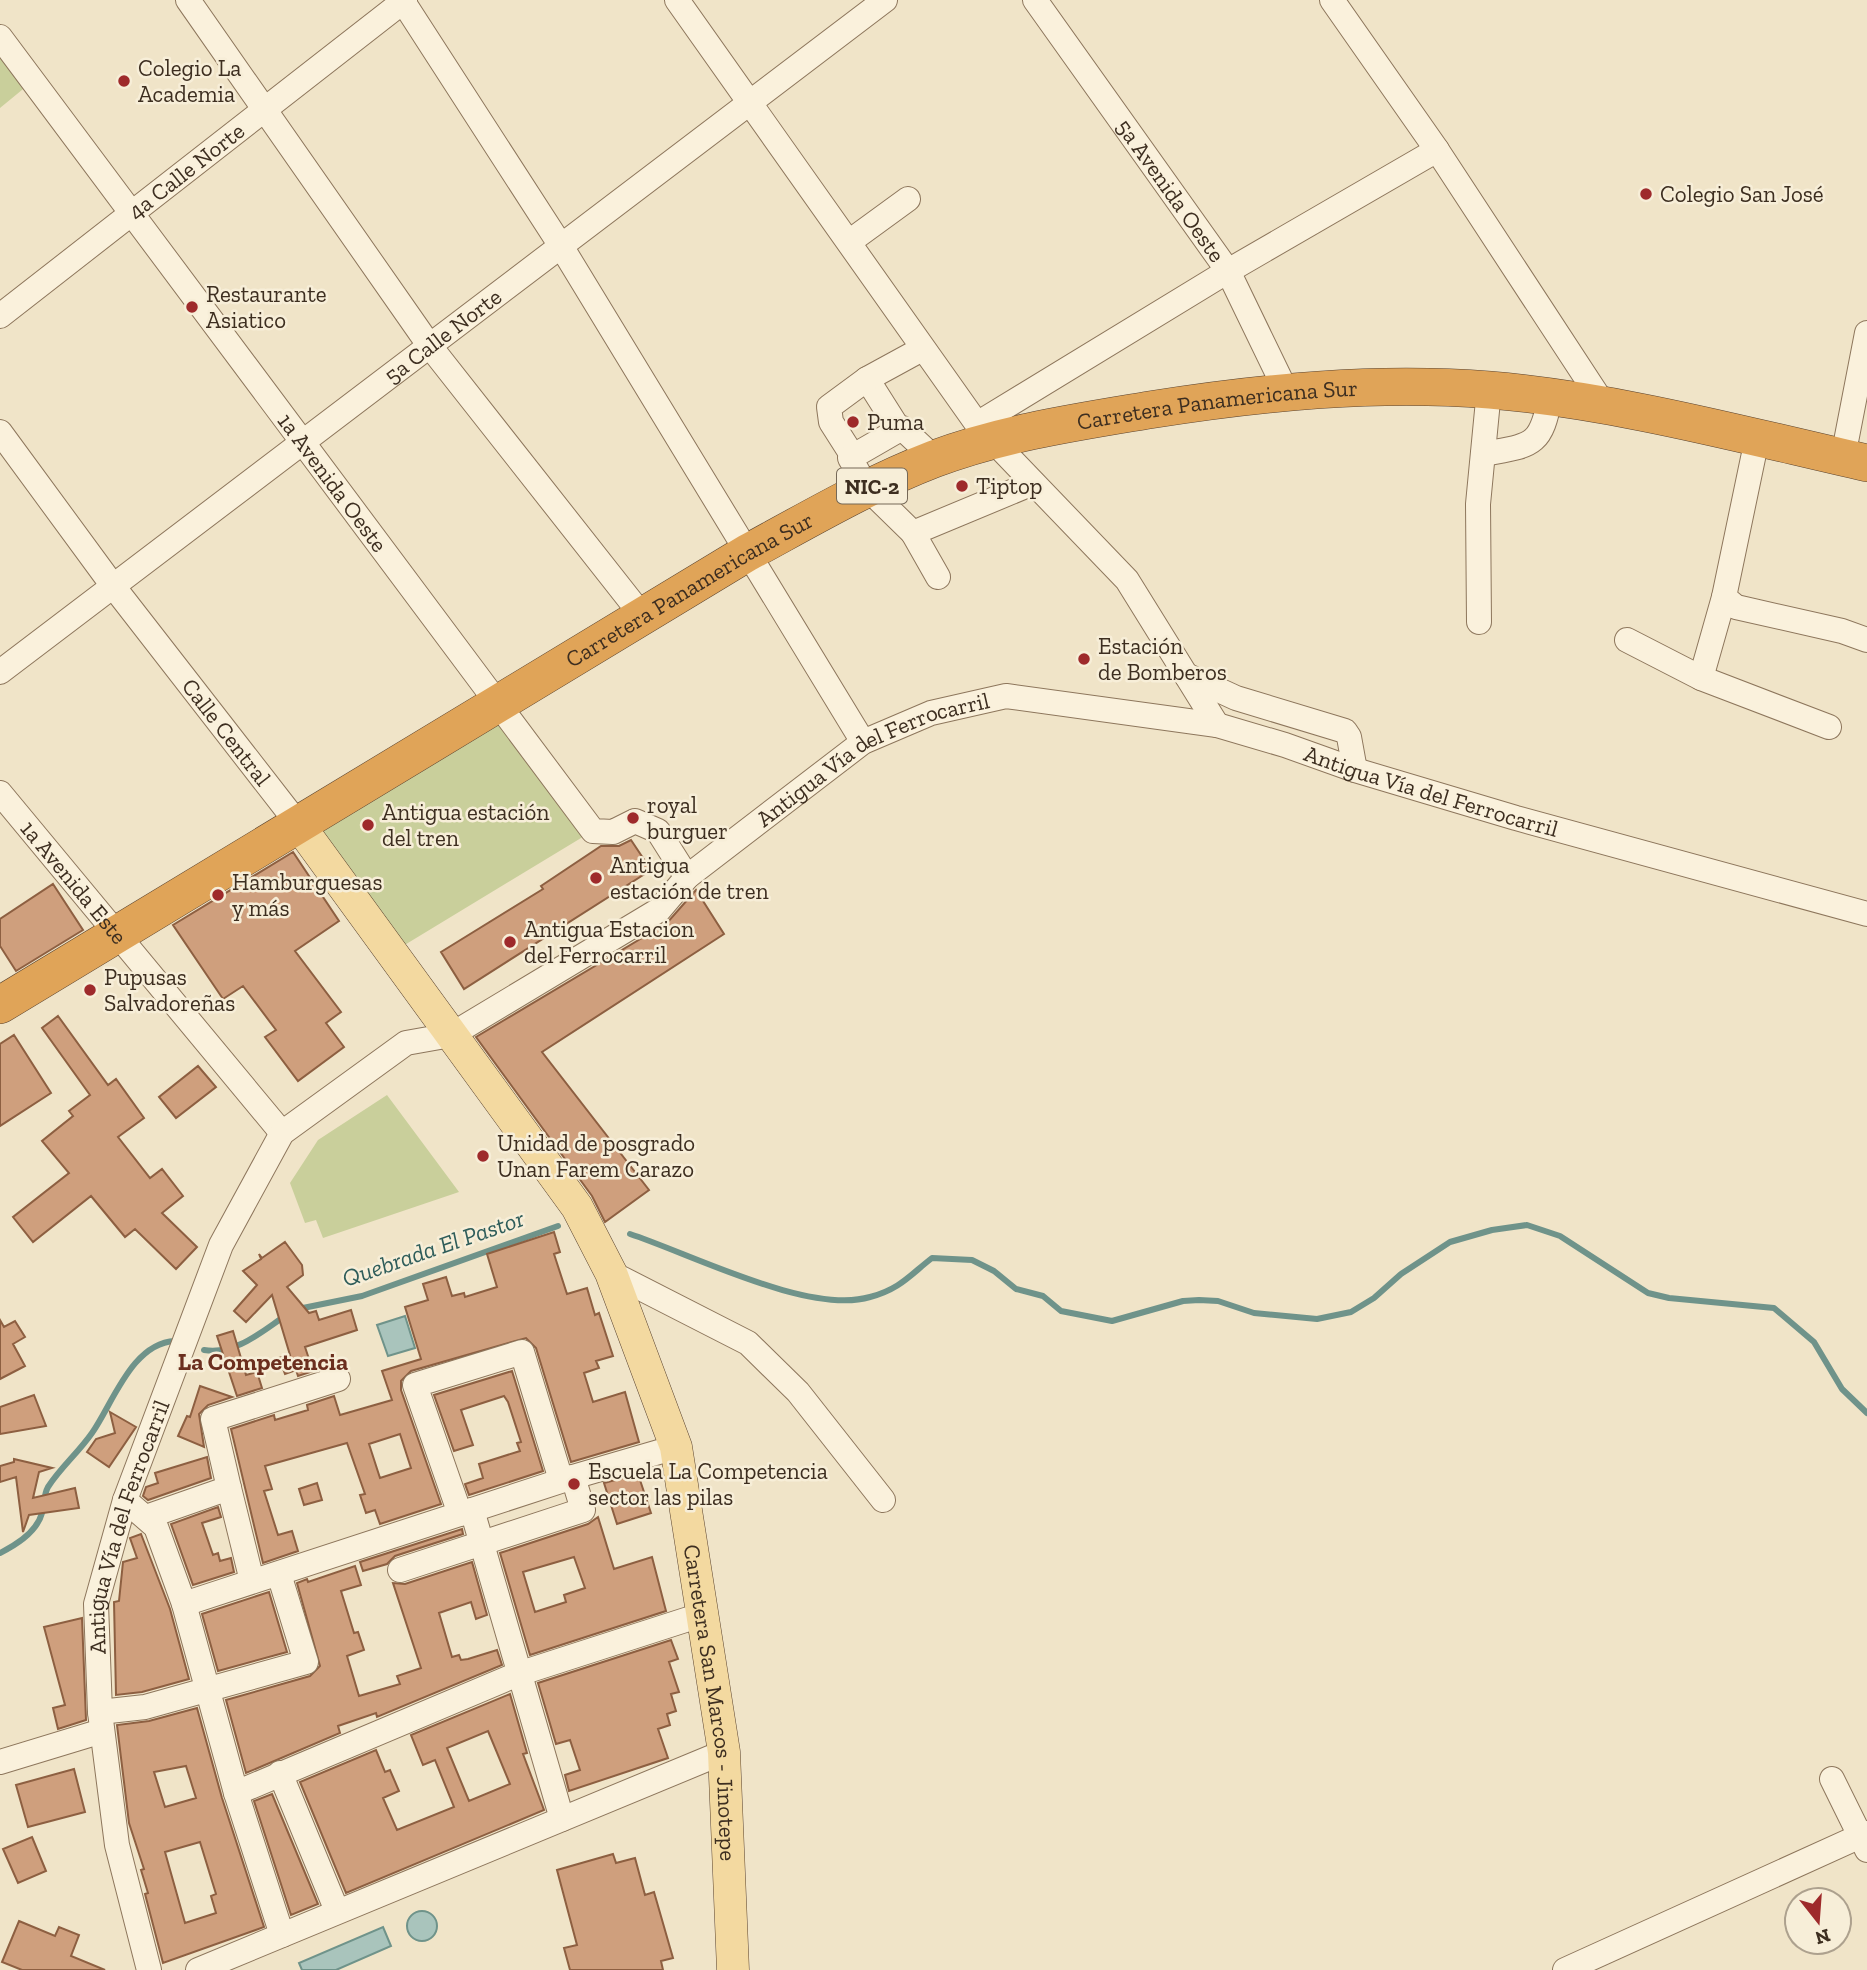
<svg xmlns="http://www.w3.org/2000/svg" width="1867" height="1970" font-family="'Zilla Slab',serif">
<rect width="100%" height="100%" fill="#f0e4c8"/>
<path fill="#c9cf9b" d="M0 51 28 85 0 108Z
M497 719 586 835 398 949 311 825Z
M387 1095 459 1192 323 1238 316 1220 305 1223 290 1183 318 1140Z"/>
<path fill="#a9c4bc" stroke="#6f938a" stroke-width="2" d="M405 1316 415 1348 388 1356 377 1325Z
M407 1926a15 15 0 1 1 30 0a15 15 0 1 1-30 0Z
M383 1927 391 1946 336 1970H302L299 1963Z"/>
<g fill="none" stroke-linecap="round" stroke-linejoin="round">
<path stroke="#6f938a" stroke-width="6" d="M630 1234C691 1254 809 1315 870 1297 900 1289 910 1275 932 1258L972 1260 994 1271 1016 1289 1043 1296 1061 1311 1112 1321 1183 1301 1199 1300 1218 1301 1254 1313 1317 1319 1351 1312 1374 1298 1401 1274 1450 1242 1492 1230 1527 1225 1560 1236 1648 1293 1669 1298 1774 1308 1814 1342 1842 1389 1867 1413
M298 1309 362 1296 558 1226
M204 1350C236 1355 261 1332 285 1316
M0 1553C16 1545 37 1532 42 1513 45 1504 43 1496 48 1487 61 1467 78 1453 92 1433 113 1403 132 1343 175 1341"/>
</g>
<path fill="#cf9f7d" stroke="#8d5f41" stroke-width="2" fill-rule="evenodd" d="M631 840 651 870 464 989 441 952 543 889 541 886 601 846H619Z
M293 852 339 921 295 951 341 1012 326 1023 344 1047 298 1081 265 1037 276 1030 243 986 223 999 173 925Z
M53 884 83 930 16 971 0 946V919Z
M696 890 724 934 542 1052 649 1190 605 1222 592 1196 476 1037 667 923Z
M58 1016 108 1085 116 1079 144 1118 118 1137 150 1178 162 1169 183 1196 162 1213 197 1247 176 1269 135 1229 125 1237 91 1196 33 1242 13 1217 69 1173 42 1141 73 1116 69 1111 90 1095 42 1028Z
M14 1035 51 1093 0 1126V1044Z
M198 1066 216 1087 176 1118 159 1097Z
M554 1232 560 1252 554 1254 567 1294 587 1288 595 1315 599 1313 613 1356 596 1361 599 1368 584 1373 593 1402 625 1392 639 1442 571 1462 536 1348 526 1338 411 1371 401 1381V1390L441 1504 380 1524 375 1510 366 1513 360 1495 365 1494 347 1443 265 1466 272 1489 264 1491 278 1535 292 1531 298 1551 263 1563 231 1429 274 1415 275 1420 308 1410 307 1405 334 1396 340 1415 392 1400 382 1371 421 1359 405 1307 428 1300 423 1284 446 1277 452 1296 464 1293 465 1297 497 1287 487 1254ZM400 1434 411 1468 380 1478 369 1444Z
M285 1242 302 1265 303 1275 287 1287 309 1313 316 1311 319 1320 351 1310 357 1330 305 1347 313 1371 298 1376 296 1370 285 1374 279 1358 290 1355 272 1295 246 1322 234 1311 257 1285 243 1271 261 1259 259 1254 262 1258Z
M0 1320 4 1327 15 1321 25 1337 13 1344 25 1366 0 1379Z
M233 1331 246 1375 257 1372 262 1388 237 1396 217 1336Z
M512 1371 543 1471 469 1495 465 1484 483 1478 479 1464 520 1451 517 1443 521 1442 508 1402 504 1396 461 1410 473 1445 454 1451 434 1395Z
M200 1386 232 1397 208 1405 199 1414 204 1447 178 1436 187 1416 190 1417Z
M34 1395 46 1426 0 1434V1407Z
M110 1412 136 1427 109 1467 87 1452 96 1439 115 1433Z
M207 1457 211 1478 148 1500 143 1496 146 1487 158 1483 155 1473Z
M14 1459 52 1468 39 1472 33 1498 75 1488 79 1508 29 1515 23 1532 16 1477 0 1482V1466L14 1462Z
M638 1474 651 1513 617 1524 604 1483Z
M317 1483 322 1500 304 1505 299 1489Z
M218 1507 221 1517 202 1523 213 1555 218 1553 220 1561 231 1558 234 1572 193 1585 171 1524Z
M598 1517 614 1569 652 1557 666 1611 530 1655 500 1553 588 1524ZM574 1557 585 1588 564 1595 566 1602 535 1612 523 1572Z
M462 1529 463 1534 395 1556 387 1564 363 1571 360 1562Z
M141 1534 170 1609 189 1679 142 1692 116 1695 114 1602 119 1601 123 1562 137 1558 130 1538Z
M472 1562 487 1615 476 1619 471 1602 439 1613 452 1657 459 1655 461 1660 468 1659 497 1650 502 1665 377 1717 376 1713 338 1726 340 1733 246 1773 226 1700 310 1676 320 1666 297 1583 307 1579 308 1582 355 1566 361 1585 341 1591 354 1633 358 1632 364 1650 347 1656 359 1696 400 1684 397 1676 421 1668 393 1583 405 1584Z
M269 1592 287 1652 218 1671 202 1614Z
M82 1618 86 1720 58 1729 53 1708 65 1705 44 1627Z
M671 1640 678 1659 669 1662 679 1692 671 1694 676 1711 667 1714 670 1725 658 1729 668 1758 569 1791 565 1775 580 1770 570 1740 556 1744 538 1683Z
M510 1694 527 1753 523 1754 544 1810 346 1893 300 1782 376 1750 385 1772 390 1770 399 1791 383 1798 397 1830 454 1807 435 1760 423 1765 411 1735ZM488 1731 510 1784 469 1801 447 1748Z
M197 1708 222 1798 264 1927 163 1963 145 1894 148 1893 141 1870 144 1869 129 1823 117 1725 149 1721ZM186 1766 196 1798 165 1807 154 1772ZM200 1842 216 1894 211 1896 216 1913 185 1923 165 1852Z
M74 1769 85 1812 28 1827 16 1785Z
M272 1794 318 1904 291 1915 254 1801Z
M32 1837 46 1871 18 1883 3 1849Z
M613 1854 616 1863 635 1858 645 1895 654 1892 673 1958 661 1961 663 1970H570L564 1948 577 1945 557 1870Z
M19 1921 55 1936 59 1927 79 1935 71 1956 105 1970H22L2 1962Z"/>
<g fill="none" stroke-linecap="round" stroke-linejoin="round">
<g stroke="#8d765c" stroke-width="26">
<g id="minor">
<path d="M188 0 429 345 644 618"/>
<path d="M402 0 561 246 863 742"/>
<path d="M677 0 977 424 1127 580 1217 725"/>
<path id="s1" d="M1035 0 1228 271 1287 393"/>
<path d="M1332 0 1437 150 1604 405"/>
<path id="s2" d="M0 37 593 831 613 832 635 821 658 831 687 877"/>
<path d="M849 242 908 199"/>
<path id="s3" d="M0 316 405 0"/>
<path d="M867 379 898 428"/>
<path d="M977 424 1228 271 1437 150"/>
<path id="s4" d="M0 432 113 586 298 824"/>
<path d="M1757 439 1724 597 1736 607 1842 631 1867 640"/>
<path d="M1483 454C1531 445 1541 448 1550 397"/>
<path d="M852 455 831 422 829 407 867 379 922 349"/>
<path d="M1843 457 1867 333"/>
<path d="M913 533 867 488 850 458 902 428 935 459"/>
<path d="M938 577 913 533 1033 483"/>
<path d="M1479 622 1478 504 1489 390"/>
<path d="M1627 640 1701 678 1829 727"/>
<path id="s5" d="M0 672 885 0"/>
<path d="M1186 675 1236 698 1345 731 1349 737 1355 770"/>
<path d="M1701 678 1724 597"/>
<path id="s6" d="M0 793 282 1133"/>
<path d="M611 1273 748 1343 798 1392 883 1500"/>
<path d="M229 1488 213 1419 338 1379"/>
<path d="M125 1500 156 1527 184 1604 236 1793 282 1935"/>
<path d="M472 1510 562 1819"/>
<path d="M460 1514 415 1385 522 1352 561 1480"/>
<path d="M146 1517 229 1488 252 1581"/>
<path d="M400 1570 583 1510 573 1477"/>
<path d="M184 1604 573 1477 676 1447"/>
<path d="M100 1712 145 1707 306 1662 279 1574"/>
<path d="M0 1762 102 1731"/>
<path d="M280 1773 337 1911"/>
<path d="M1832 1779 1867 1850"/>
<path d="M236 1793 518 1674 704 1614"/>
<path id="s7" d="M149 1970 117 1845 100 1712 96 1604 125 1500 221 1245 282 1133 406 1043 451 1035 659 910 687 877 863 742 931 713 1006 696 1217 725 1285 745 1355 770 1516 818 1867 914"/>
<path d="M198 1970 724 1752"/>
<path d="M1565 1970 1867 1833"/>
</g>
</g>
<g stroke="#5b4430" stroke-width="33">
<g id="major">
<path id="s8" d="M298 824 577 1207 611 1273 676 1447 724 1752 733 1970"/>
</g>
</g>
<g stroke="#5b4430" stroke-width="38">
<g id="highway">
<path id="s9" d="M0 1005 747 553C808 520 869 484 934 459 1003 433 1077 422 1149 410 1262 392 1376 381 1490 390 1618 401 1743 435 1867 463"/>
</g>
</g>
<use href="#minor" stroke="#faf1dc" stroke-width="24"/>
<use href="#major" stroke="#f3d9a0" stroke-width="32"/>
<use href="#highway" stroke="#e0a458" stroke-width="37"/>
</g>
<g fill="#9e2a2b" stroke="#f7eed8" stroke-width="2.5">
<circle cx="124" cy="81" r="7"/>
<circle cx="1646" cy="194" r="7"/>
<circle cx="192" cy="307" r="7"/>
<circle cx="853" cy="422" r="7"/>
<circle cx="962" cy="486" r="7"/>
<circle cx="1084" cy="659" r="7"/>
<circle cx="633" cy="818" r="7"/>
<circle cx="368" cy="825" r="7"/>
<circle cx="596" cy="878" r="7"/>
<circle cx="218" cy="895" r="7"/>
<circle cx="510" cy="942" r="7"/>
<circle cx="90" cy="990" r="7"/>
<circle cx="483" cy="1156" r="7"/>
<circle cx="574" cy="1484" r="7"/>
</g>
<g text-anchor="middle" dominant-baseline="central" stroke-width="5" stroke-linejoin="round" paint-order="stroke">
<rect fill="#f7eed8" stroke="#756857" stroke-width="2" x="837" y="468.5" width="70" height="35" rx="5"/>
<g font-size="21" font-weight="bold" fill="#3d2e20">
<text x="872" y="486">NIC-2</text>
</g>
<g font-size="23" fill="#3d2e20" stroke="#f7eed8" text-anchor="start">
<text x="138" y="68">Colegio La<tspan x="138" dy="26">Academia</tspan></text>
<text x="1660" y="194">Colegio San José</text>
<text x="206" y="294">Restaurante<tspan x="206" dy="26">Asiatico</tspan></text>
<text x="867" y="422">Puma</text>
<text x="976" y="486">Tiptop</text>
<text x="1098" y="646">Estación<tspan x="1098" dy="26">de Bomberos</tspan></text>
<text x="647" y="805">royal<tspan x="647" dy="26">burguer</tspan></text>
<text x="382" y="812">Antigua estación<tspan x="382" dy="26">del tren</tspan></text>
<text x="610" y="865">Antigua<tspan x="610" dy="26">estación de tren</tspan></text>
<text x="232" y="882">Hamburguesas<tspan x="232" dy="26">y más</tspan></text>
<text x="524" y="929">Antigua Estacion<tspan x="524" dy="26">del Ferrocarril</tspan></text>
<text x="104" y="977">Pupusas<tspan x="104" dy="26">Salvadoreñas</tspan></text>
<text x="497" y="1143">Unidad de posgrado<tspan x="497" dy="26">Unan Farem Carazo</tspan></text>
<text x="588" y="1471">Escuela La Competencia<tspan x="588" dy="26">sector las pilas</tspan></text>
</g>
<g font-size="23" fill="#3d2e20" stroke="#f7eed8">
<text stroke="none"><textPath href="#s3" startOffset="236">4a Calle Norte</textPath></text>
<text stroke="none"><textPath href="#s1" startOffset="234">5a Avenida Oeste</textPath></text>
<text stroke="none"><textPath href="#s5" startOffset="556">5a Calle Norte</textPath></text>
<text stroke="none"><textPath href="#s9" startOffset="1372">Carretera Panamericana Sur</textPath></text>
<text stroke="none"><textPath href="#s2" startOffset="556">1a Avenida Oeste</textPath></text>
<text stroke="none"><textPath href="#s9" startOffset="805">Carretera Panamericana Sur</textPath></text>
<text stroke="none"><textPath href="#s4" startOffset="376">Calle Central</textPath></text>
<text stroke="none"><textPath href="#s7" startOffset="1587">Antigua Vía del Ferrocarril</textPath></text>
<text stroke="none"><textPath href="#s7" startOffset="2174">Antigua Vía del Ferrocarril</textPath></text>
<text stroke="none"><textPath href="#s6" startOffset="116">1a Avenida Este</textPath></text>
<text stroke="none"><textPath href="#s7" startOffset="453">Antigua Vía del Ferrocarril</textPath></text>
<text stroke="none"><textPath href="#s8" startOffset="992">Carretera San Marcos - Jinotepe</textPath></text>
</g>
<g font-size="24" font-style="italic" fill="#2f5d5a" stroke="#f7eed8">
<text transform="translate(433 1248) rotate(-19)">Quebrada El Pastor</text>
</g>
<g font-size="24" font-weight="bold" fill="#6b2e1e" stroke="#f7eed8">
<text x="263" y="1361">La Competencia</text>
</g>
</g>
<g transform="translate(1818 1921) rotate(163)"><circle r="33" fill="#f7eed8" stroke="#ada18e" stroke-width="2"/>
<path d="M0-5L12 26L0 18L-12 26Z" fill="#9e2a2b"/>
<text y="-10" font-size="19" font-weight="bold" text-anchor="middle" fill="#3d2e20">N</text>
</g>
</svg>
